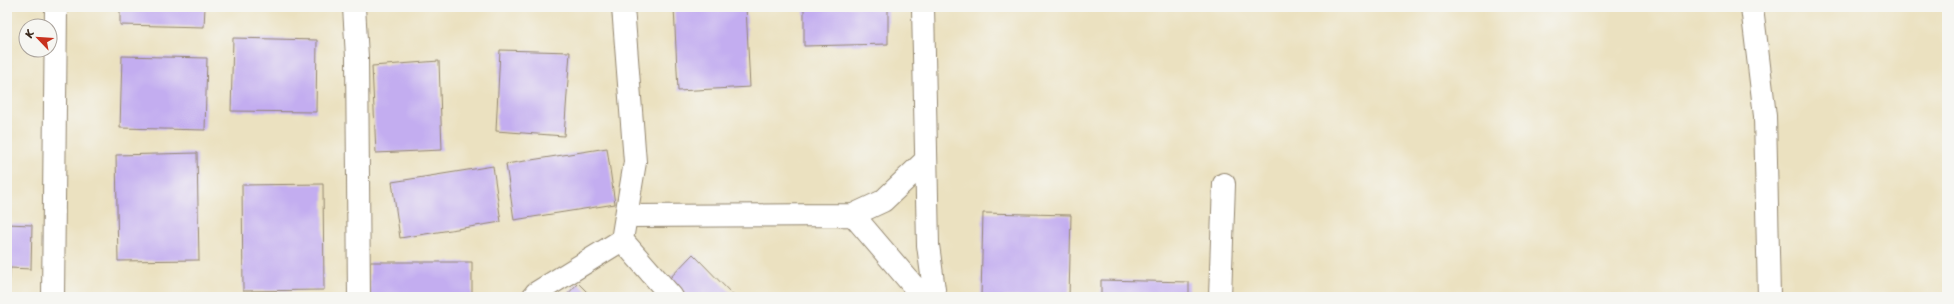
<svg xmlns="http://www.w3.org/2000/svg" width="1954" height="304" font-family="Sriracha,sans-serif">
<rect width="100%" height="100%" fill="#f6f6f2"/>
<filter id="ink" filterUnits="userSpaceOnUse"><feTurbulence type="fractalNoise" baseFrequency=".025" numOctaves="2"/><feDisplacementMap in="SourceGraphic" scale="8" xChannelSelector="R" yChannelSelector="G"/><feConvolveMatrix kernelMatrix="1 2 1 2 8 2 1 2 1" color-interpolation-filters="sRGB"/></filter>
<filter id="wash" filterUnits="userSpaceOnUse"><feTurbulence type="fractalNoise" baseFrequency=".012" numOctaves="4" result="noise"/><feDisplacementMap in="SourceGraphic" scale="16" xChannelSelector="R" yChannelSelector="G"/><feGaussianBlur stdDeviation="0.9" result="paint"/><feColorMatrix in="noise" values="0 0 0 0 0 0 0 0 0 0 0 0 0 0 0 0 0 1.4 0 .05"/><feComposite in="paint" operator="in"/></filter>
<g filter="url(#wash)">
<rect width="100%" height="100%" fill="#ebe1c0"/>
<g id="blocks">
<path fill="#c3adf0" d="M120 7H205L204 27 120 25Z
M674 7H746L750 87 678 91Z
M804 7H888V44L804 46Z
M233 38 317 40 316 112 231 111Z
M500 50 570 52 564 136 496 131Z
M122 56 207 58 205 130 120 128Z
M439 61 442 150 376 153 372 66Z
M607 148 615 204 514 220 506 164Z
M197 153 199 260 118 261 116 155Z
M493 166 501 222 400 238 392 182Z
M323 184 324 290 243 291 242 185Z
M983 213 1071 215 1069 297H981Z
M7 224 32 225 31 269 10 268 9 297H7Z
M693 254 735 297H681L666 282Z
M370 262H472V297H370Z
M1101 280 1189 282V297H1101Z
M578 283 592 297H565Z"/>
</g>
</g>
<g filter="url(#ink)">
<use href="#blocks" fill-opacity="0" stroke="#93866f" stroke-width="1"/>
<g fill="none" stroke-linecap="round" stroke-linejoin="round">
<g stroke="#93866f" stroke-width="24">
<path id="minor" d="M354 7 357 57 359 297
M923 7 928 245 935 297
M1752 7 1765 116 1769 297
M627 216 853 215
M622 240 672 297
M53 297 56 7
M533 297 536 293 622 240 635 162 623 7
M923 297 853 215 883 201 926 160
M1220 297 1224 184"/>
</g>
<use href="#minor" stroke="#fff" stroke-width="22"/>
</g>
</g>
<rect width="1954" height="304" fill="none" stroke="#f6f6f2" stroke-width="24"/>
<g transform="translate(38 38) rotate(295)"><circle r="19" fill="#f6f6f2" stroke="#aba49d"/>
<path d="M0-3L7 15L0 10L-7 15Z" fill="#c8321e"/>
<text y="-6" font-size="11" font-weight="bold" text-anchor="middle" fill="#3b2a1e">K</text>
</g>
</svg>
